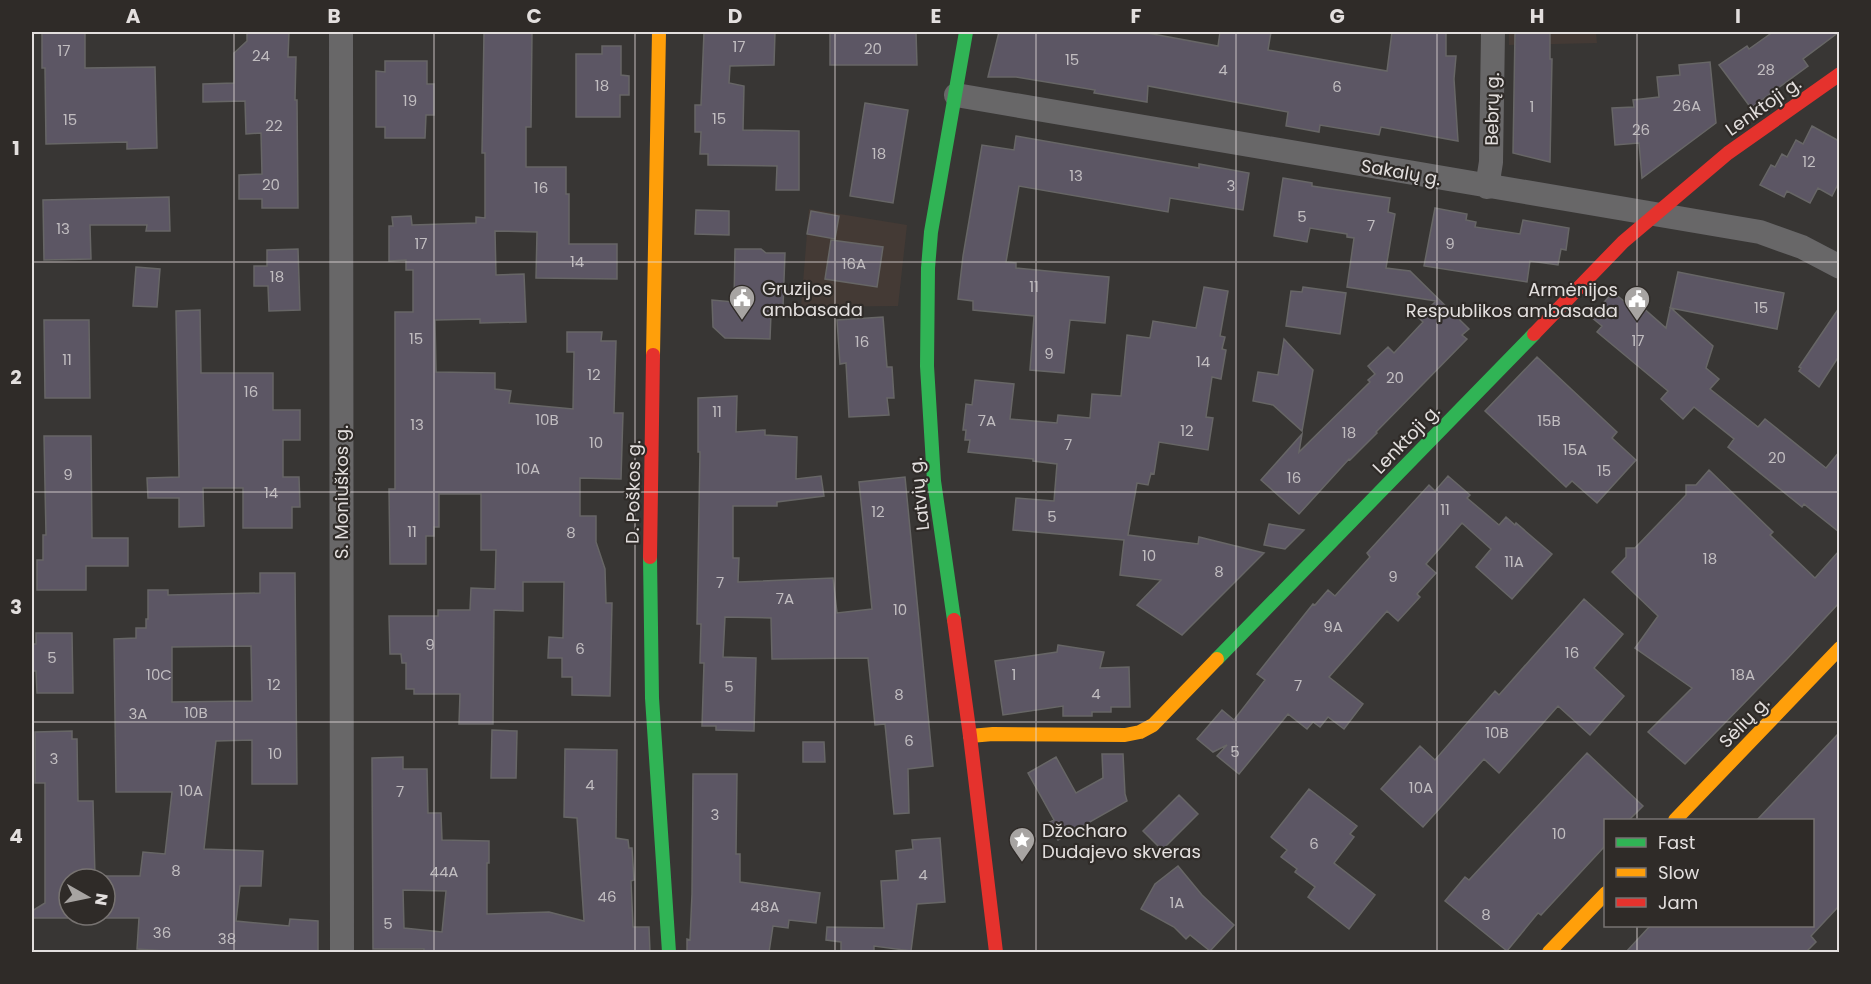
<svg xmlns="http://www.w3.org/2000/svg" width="1871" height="984" font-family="Poppins,sans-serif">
<rect width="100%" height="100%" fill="#383634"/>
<path fill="#443a35" d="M1509 32H1596L1597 43 1509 45Z
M809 209 907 225 898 306 801 307Z"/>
<path fill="#5c5664" stroke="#676666" stroke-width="1.5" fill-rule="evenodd" d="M42 32H85V68L155 67 157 148 127 149V142L46 144 45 68H42Z
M247 32H289L288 57H296L295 100H297L298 208H262V199H239V175L262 174 261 133 246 134 245 101 203 102V84L234 83V53L247 41Z
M484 32H532L531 127H526V167H566V194H569V244H617V279L536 278 537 232 495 231 496 275 524 274 526 322 480 323V319L435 320 436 372 495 373V389L511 391 509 403 573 409 574 352H567V332H602L601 341H616L614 413H623L621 479 580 478V516H596V542L605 569 606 603H612L610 696 572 695V677H562V658H548L549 637 563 638 564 582H523V611L494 610 493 724H459L460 694H414V689H406V663H402L401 654H390L389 616H438V610H470L471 588 495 589 496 550H481V494H439V527H434V536H426V564H390L389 489H395V312H413V270H406V260L389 261V226H393L392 217 411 216 412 225 476 223V217L485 218V153H482Z
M704 32H775L774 65 730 66 729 83 744 86 743 130 799 131V190H776L777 166 708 165V154H700L701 132H695V105H701Z
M830 32H916L917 65H830Z
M999 32H1142L1218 46 1220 32H1271L1268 50 1387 71 1392 32H1446V56H1456L1454 79 1458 141 1381 127 1379 135 1320 125 1319 132 1286 126 1288 112 1148 86 1147 102 1094 93 1095 90 1016 77H988Z
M1515 32H1550V59H1552L1550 162 1513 153Z
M1773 32H1839L1803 59 1808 66 1751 108 1719 65 1747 46 1749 49Z
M602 46H621V75L629 76V95H620V117H576V54H602Z
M385 61H427V84H434V115H426L425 138H385V127H376V71L385 72Z
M1710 62 1716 123 1642 178 1639 143 1615 145 1612 108 1634 107 1633 100 1659 97 1657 77 1680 75 1679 65Z
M865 103 908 110 893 203 850 196Z
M1812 126 1839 141V182L1832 196 1818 188 1810 203 1787 191 1784 197 1760 185 1771 165 1775 167 1782 154 1787 157 1796 140 1803 144Z
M1016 136 1199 168V164L1249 173 1243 210 1170 198 1168 212 1019 186 1006 262 1016 263V268L1109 277 1105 323 1070 320 1064 373 1030 370 1034 316 973 310V301L958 299 963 256 982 145 1014 150Z
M1283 178 1312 183V186L1390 198 1388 212 1395 214 1386 268 1410 271 1469 329 1462 335 1467 339 1376 432 1377 433 1350 460 1349 459 1299 514 1261 480 1302 434 1299 452 1370 382 1368 380 1375 374 1368 366 1388 347 1394 353 1423 322 1419 318 1436 301 1347 287 1354 238 1347 237V234L1310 228 1307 242 1274 236Z
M169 197 170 231H146L147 225H90L91 259 44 260 43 200Z
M1435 208 1467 214 1466 220 1476 222 1475 227 1520 234 1523 220 1569 228 1566 250 1561 249 1558 265 1530 261 1527 282 1424 266Z
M696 210 729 211V235L695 234Z
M811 211 839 216 835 239 807 234Z
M831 240 883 247 877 287 825 279Z
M298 249 300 310 269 311 268 286H254V266H267V250Z
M735 249H761L766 253H785L783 307 771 314 770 339 725 338 713 327 712 300 734 302Z
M136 267 160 269 157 307 133 306Z
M1678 272 1784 293 1777 329 1671 308 1713 346 1706 368 1719 379 1710 389 1758 427 1765 419 1826 468 1839 452V532L1804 504 1802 507 1728 447 1734 439 1694 407 1683 419 1661 399 1668 391 1597 332 1602 326 1591 317 1613 292 1638 313 1642 307 1666 328Z
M1204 287 1228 291 1220 336 1225 337 1222 349 1226 350 1221 379 1212 377 1206 417 1213 418 1208 450 1159 442 1154 474 1151 473 1148 485 1137 483 1128 535 1198 544 1199 537 1264 553 1182 635 1137 605 1161 580 1120 575 1124 540 1013 530 1016 498 1054 501 1057 464 1033 461V459L968 452 970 440H965L966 430H963L966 404 972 405 975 380 1014 384 1010 419 1057 423 1058 415 1090 418 1092 394 1121 396 1127 335 1150 338 1153 321 1196 328Z
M1303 287 1346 293 1340 334 1286 326 1291 291 1302 292Z
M1839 308V356L1819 387 1799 371 1801 368 1799 367Z
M200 310 201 373H273V410H300V440H283V477H299L300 507H292V528H243V488H203L204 526 179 527V498H148L147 478 179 477 176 311Z
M883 317 887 367H892L894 398H887L889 415 849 417 846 363 840 364 837 320Z
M44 320H89L90 398H45Z
M1284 339 1313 370 1302 431 1273 405 1253 401 1258 372 1278 375Z
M1537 357 1617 432 1612 438 1636 460 1597 503 1572 481 1566 487 1485 411Z
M737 396 736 432 765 430V435L797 437 796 479 821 476 824 496 777 502V506H733V558H739L738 582 833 578 837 613 872 609 859 482 905 477 933 766 908 769 909 813 894 814 885 724 875 725 868 658 772 659 771 618 725 617 723 657 756 658 754 731 716 730V726H702L704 663H700L701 624H697L700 452H698V398Z
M44 436H91L92 538H128V566H86V590H37V560H43V535H46Z
M1709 470 1773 532 1770 535 1815 578 1839 551V603L1787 659 1685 764 1648 732 1692 688 1635 648 1658 616 1612 572 1626 557V548H1635L1686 495V485H1696Z
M1448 476 1470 495 1467 498 1499 525 1506 517 1515 525 1516 523 1552 554 1512 599 1476 567 1491 549 1462 523 1426 564 1436 573 1417 594 1420 597 1398 621 1387 611 1329 677 1363 704 1344 729 1328 717 1320 727 1313 722 1307 729 1288 714 1239 774 1217 756 1227 745 1213 752 1197 739 1222 710 1234 720 1265 680 1257 674 1313 604 1315 605 1328 590 1335 596 1370 557 1367 553 1429 485 1435 491Z
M1269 524 1304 530 1285 549 1264 545Z
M260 573H295L297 784H252V740L216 741 204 849 263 851 261 886H240L236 921 289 926 290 919 318 921V952H179L137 949 139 918H32V911L45 903V783H35V732L72 731V739H77L78 801H93L95 876H140L143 852 165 854 172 792H116L114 639 136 638V628H146V619H148V590H168V595L260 593ZM251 646 252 701 172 702V647ZM69 879H105V915H69Z
M1584 599 1623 634 1594 668 1624 696 1590 735 1558 706 1499 773 1484 759 1423 827 1381 789 1420 746 1435 760 1495 691 1499 695Z
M36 633H72L73 693H37L36 671H32V644H36Z
M1058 645 1104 652 1100 668 1129 667 1130 707H1111V712H1092V716H1063V706L1003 715 995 661 1057 652Z
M492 730 517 731 516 778H491Z
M1839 733V906L1811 936 1816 942 1806 952H1626L1650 926H1812V820H1757Z
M803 742H824L825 762H803Z
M565 749 617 750 616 838 628 840 629 848H632L634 880 631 881 633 927H649L650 952H424V949H373L372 758 403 757V769H427L428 813H441L442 840 489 841V863H487V914L549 912 584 921 577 818 564 817ZM403 890 446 891 442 932 404 928Z
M1587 753 1643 806 1629 820H1605V846L1541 915 1538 913 1507 951 1445 901 1465 877 1469 880Z
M1102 754H1123L1125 794 1127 801 1058 840 1048 823 1054 820 1028 773 1056 757 1076 793 1103 778Z
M693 774H737L736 854H740V882L820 893 816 923 789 920 788 928 773 926 769 952H687V939L690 940 692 894Z
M1309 789 1357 826 1350 834 1354 837 1334 863 1375 895 1349 929 1308 897 1315 887 1295 872 1297 869 1281 857 1287 850 1271 837Z
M1179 795 1198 814 1162 850 1143 831Z
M940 838 945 902 917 904 911 951 874 946V952H841V942L826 940 827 927 884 928 881 881 898 880 896 851 913 849 912 840Z
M1178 866 1202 895 1234 925 1210 951 1190 935 1186 939 1174 927 1141 909 1155 884Z"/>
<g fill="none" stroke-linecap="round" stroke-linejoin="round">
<path stroke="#686768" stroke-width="24" d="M341 32 342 952
M956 95 1760 232 1802 247 1840 267
M1487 187 1491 162 1493 32"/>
<path stroke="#30b455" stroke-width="14" d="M650 557 652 698 669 952
M954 620 934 481 927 366 928 268 931 232 966 32
M1217 659 1534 334"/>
<path stroke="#ff9f0a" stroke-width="14" d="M653 355 659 32
M970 736 993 734 1125 735 1140 732 1153 725 1217 659
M1675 820 1840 648
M1549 952 1606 893"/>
<path stroke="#e5322d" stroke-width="14" d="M1534 334 1623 242 1728 153 1840 74
M650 557 653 355
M954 620 970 736 996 952"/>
</g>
<path fill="none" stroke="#e3dfde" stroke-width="1.5" stroke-opacity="0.55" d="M234 32V952M434 32V952M635 32V952M835 32V952M1036 32V952M1236 32V952M1437 32V952M1637 32V820M32 262H1840M32 492H1840M32 722H1840M1637 926V952"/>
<defs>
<g id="civic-pin" transform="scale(1.35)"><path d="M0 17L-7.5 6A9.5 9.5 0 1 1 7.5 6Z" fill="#a7a4a2" stroke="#2f2b28"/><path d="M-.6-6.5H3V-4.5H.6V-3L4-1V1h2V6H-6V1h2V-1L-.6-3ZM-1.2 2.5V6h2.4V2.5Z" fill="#fff"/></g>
<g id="sight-pin" transform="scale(1.35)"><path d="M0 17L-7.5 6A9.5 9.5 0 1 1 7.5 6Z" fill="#a7a4a2" stroke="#2f2b28"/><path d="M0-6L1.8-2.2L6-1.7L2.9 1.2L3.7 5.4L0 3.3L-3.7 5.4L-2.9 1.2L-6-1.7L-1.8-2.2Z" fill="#fff"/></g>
</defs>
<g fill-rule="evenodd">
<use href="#civic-pin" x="742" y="298"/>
<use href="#civic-pin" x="1637" y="299"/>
<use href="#sight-pin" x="1022" y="840"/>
</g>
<g text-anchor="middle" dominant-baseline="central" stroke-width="4.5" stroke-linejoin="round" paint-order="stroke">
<g font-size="15" fill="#c1bdc0">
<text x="739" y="46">17</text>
<text x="873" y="48">20</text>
<text x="64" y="50">17</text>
<text x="261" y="55">24</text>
<text x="1072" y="59">15</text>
<text x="1223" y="69">4</text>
<text x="1766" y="69">28</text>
<text x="602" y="85">18</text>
<text x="1337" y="86">6</text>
<text x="410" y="100">19</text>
<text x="1687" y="105">26A</text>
<text x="1532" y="106">1</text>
<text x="719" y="118">15</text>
<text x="70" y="119">15</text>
<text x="274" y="125">22</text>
<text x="1641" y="129">26</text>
<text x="879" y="153">18</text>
<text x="1809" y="161">12</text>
<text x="1076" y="175">13</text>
<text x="271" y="184">20</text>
<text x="1231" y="185">3</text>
<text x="541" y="187">16</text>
<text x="1302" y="216">5</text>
<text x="1371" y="225">7</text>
<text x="63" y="228">13</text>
<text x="421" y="243">17</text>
<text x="1450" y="243">9</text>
<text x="577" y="261">14</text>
<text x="854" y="263">16A</text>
<text x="277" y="276">18</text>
<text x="1034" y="286">11</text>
<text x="1761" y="307">15</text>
<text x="416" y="338">15</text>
<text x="1638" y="340">17</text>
<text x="862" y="341">16</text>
<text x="1049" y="353">9</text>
<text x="67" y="359">11</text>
<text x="1203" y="361">14</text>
<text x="594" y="374">12</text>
<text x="1395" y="377">20</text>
<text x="251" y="391">16</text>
<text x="717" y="411">11</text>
<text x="547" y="419">10B</text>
<text x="987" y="420">7A</text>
<text x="1549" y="420">15B</text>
<text x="417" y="424">13</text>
<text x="1187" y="430">12</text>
<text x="1349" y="432">18</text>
<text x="596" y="442">10</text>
<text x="1068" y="444">7</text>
<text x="1575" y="449">15A</text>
<text x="1777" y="457">20</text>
<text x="528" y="468">10A</text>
<text x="1604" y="470">15</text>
<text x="68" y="474">9</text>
<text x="1294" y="477">16</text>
<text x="271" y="492">14</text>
<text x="1445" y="509">11</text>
<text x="878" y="511">12</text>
<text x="1052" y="516">5</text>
<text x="412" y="531">11</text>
<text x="571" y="532">8</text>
<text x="1149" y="555">10</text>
<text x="1710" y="558">18</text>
<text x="1514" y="561">11A</text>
<text x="1219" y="571">8</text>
<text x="1393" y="576">9</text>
<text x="720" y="582">7</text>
<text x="785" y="598">7A</text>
<text x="900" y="609">10</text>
<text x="1333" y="626">9A</text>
<text x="430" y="644">9</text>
<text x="580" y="648">6</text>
<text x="1572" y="652">16</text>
<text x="52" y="657">5</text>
<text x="159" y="674">10C</text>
<text x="1014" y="674">1</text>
<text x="1743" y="674">18A</text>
<text x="274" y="684">12</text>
<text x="1298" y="685">7</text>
<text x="729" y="686">5</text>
<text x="1096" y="693">4</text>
<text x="899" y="694">8</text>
<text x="196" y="712">10B</text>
<text x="138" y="713">3A</text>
<text x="1497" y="732">10B</text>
<text x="909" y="740">6</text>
<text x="1235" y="751">5</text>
<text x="275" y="753">10</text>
<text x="54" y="758">3</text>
<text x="590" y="784">4</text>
<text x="1421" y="787">10A</text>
<text x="191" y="790">10A</text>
<text x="400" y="791">7</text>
<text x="715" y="814">3</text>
<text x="1559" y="833">10</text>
<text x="1314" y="843">6</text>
<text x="176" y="870">8</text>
<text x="444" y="871">44A</text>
<text x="923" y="874">4</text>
<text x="607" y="896">46</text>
<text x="1177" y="902">1A</text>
<text x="765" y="906">48A</text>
<text x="1486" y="914">8</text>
<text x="388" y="923">5</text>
<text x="162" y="932">36</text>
<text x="227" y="938">38</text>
</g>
<g font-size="18" fill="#e3dfde" stroke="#2f2b28">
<text transform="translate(1763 106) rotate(-35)">Lenktoji g.</text>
<text transform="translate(1492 109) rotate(-89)">Bebrų g.</text>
<text transform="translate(1401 172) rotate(10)">Sakalų g.</text>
<text transform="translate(1406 439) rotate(-46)">Lenktoji g.</text>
<text transform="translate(341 492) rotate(-90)">S. Moniuškos g.</text>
<text transform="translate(633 492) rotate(-89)">D. Poškos g.</text>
<text transform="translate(919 494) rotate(-96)">Latvių g.</text>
<text transform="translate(1744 722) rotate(-46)">Sėlių g.</text>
</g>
<g font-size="18" fill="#e3dfde" stroke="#2f2b28" text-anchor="start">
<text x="762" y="288">Gruzijos<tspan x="762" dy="21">ambasada</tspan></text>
<text x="1618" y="289" text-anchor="end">Armėnijos<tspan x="1618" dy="21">Respublikos ambasada</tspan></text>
<text x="1042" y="830">Džocharo<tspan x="1042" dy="21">Dudajevo skveras</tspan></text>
</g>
</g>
<rect width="1871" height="984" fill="none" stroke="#2f2b28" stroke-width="66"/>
<rect x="1604" y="819" width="210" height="108" fill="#2f2b28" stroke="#777371" stroke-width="1.5"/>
<rect x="1616" y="838" width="30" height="9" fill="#30b455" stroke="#777371" stroke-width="1.5"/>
<text x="1658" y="849" font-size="18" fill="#e3dfde">Fast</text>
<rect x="1616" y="868" width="30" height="9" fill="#ff9f0a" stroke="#777371" stroke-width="1.5"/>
<text x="1658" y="879" font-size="18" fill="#e3dfde">Slow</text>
<rect x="1616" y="898" width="30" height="9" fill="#e5322d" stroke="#777371" stroke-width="1.5"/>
<text x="1658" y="909" font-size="18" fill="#e3dfde">Jam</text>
<g transform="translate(87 897) rotate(99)"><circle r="28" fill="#2f2b28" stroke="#777371" stroke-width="1.5"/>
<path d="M0-4.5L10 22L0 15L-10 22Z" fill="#a7a4a2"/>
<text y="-9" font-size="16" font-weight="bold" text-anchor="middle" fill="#e3dfde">N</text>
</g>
<rect x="33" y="33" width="1805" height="918" fill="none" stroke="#e3dfde" stroke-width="2"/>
<g font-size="20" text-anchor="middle" font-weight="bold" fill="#e3dfde">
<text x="133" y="23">A</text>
<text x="334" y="23">B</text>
<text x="534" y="23">C</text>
<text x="735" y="23">D</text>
<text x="936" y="23">E</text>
<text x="1136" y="23">F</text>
<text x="1337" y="23">G</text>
<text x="1537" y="23">H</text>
<text x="1738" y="23">I</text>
<text x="16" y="155">1</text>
<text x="16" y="384">2</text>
<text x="16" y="614">3</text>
<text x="16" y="843">4</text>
</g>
</svg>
